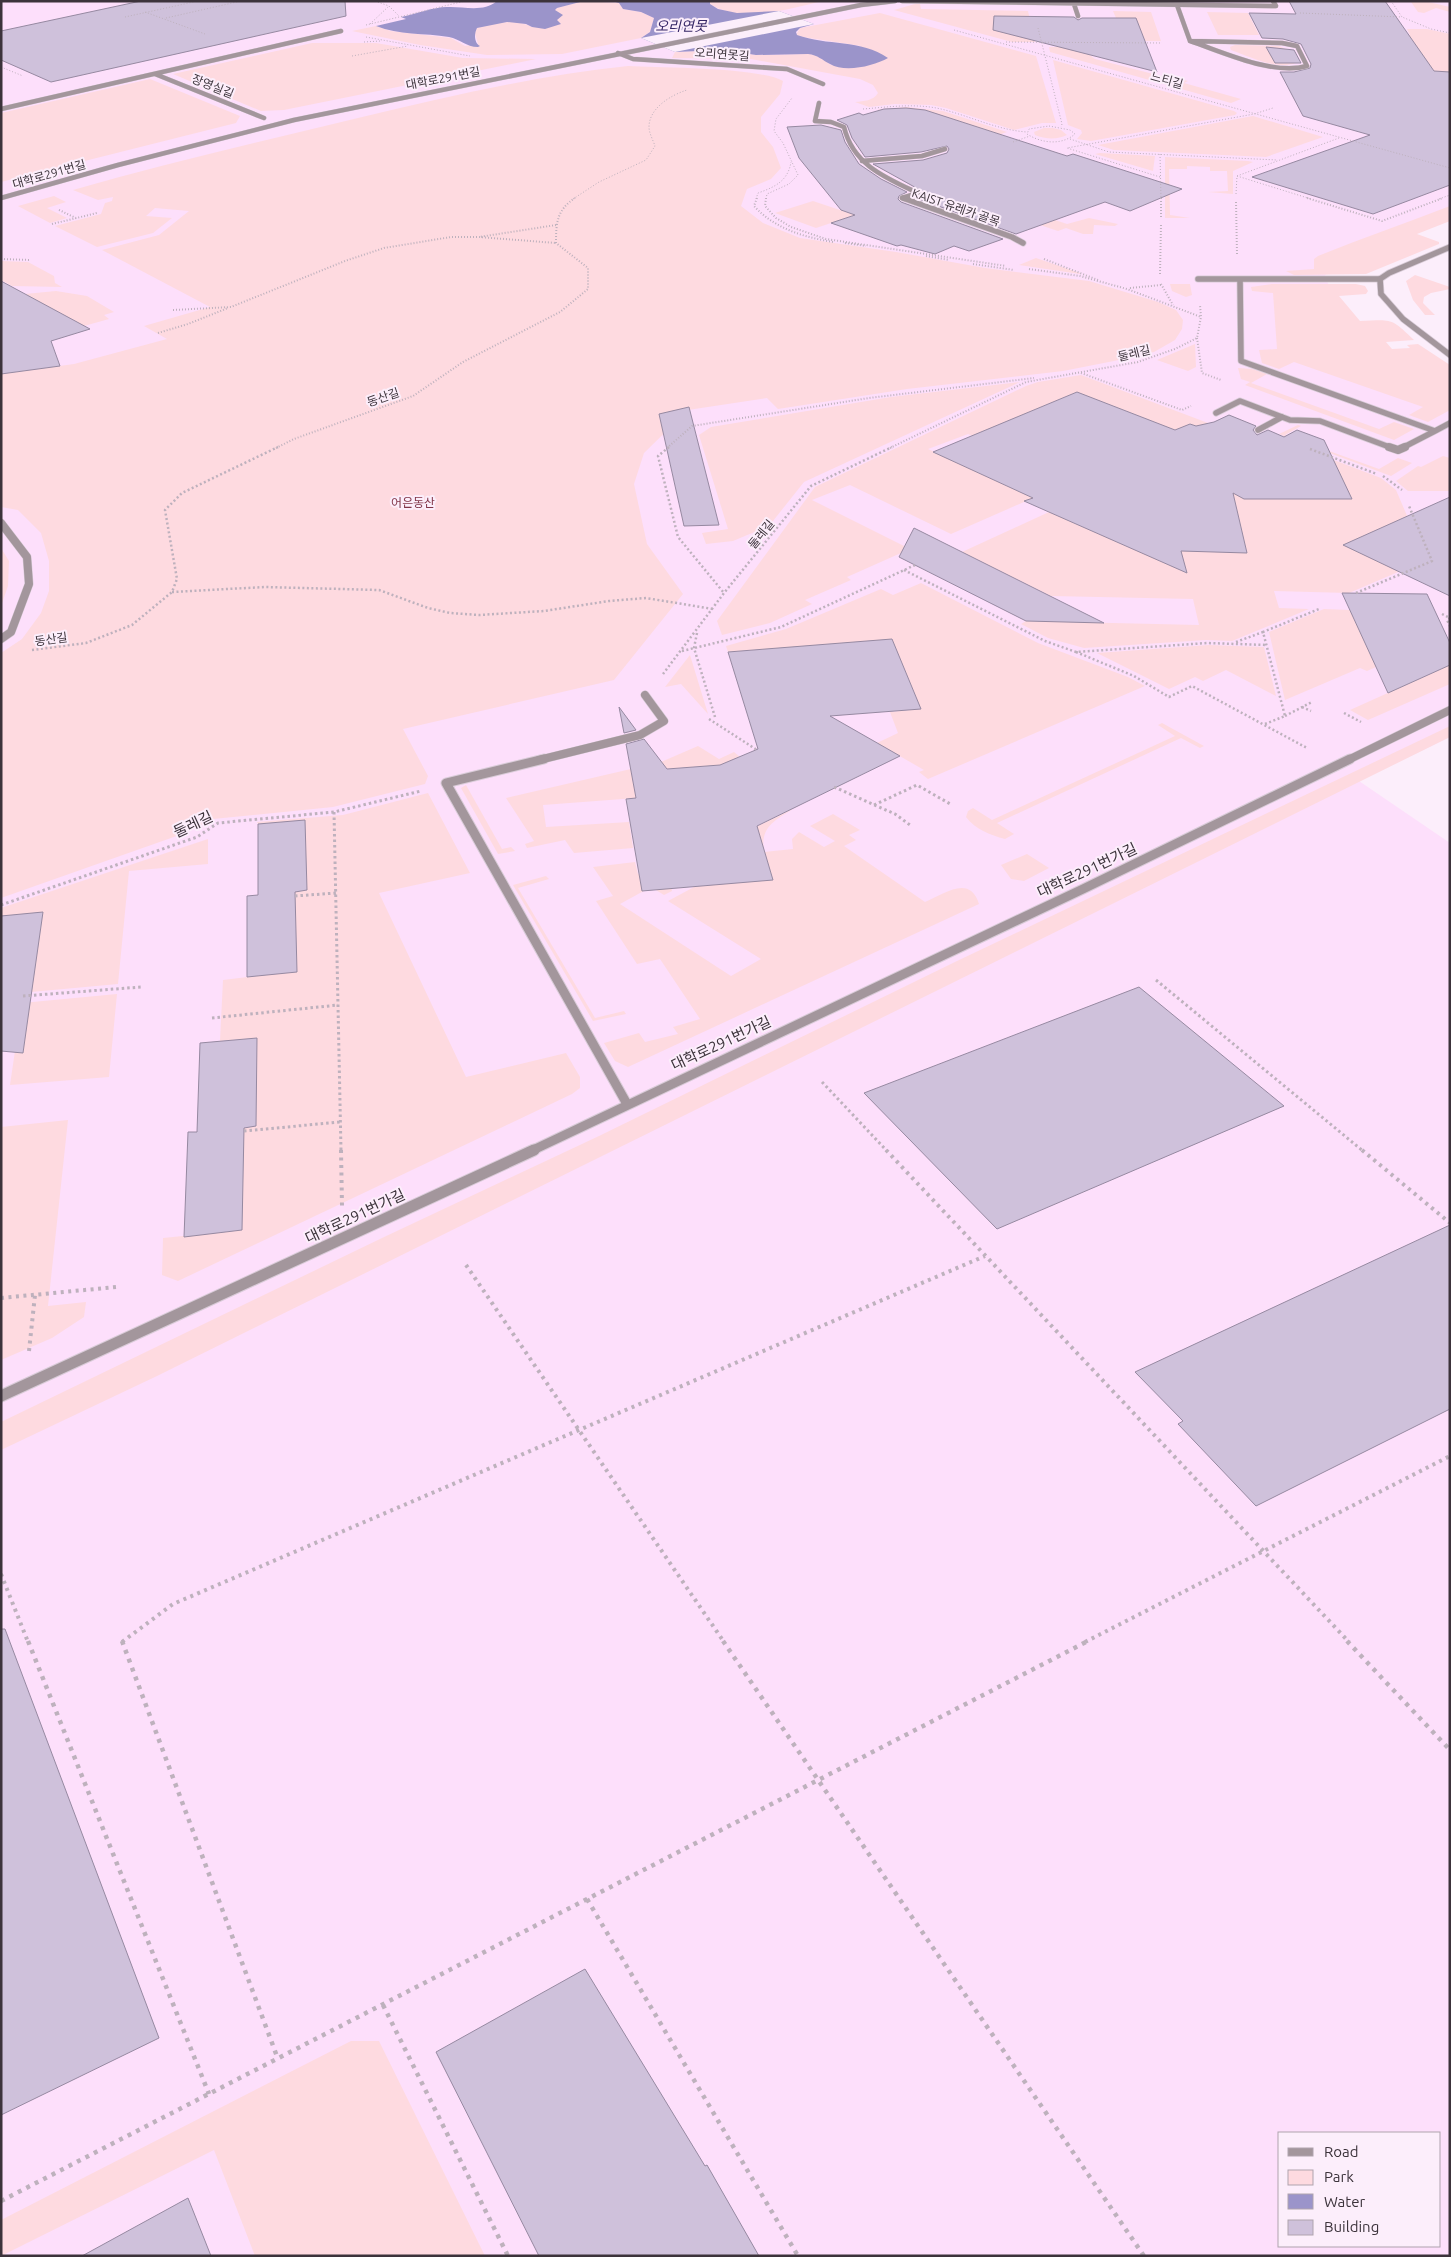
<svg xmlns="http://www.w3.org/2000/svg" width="1451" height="2257" font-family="Ubuntu,'Noto Sans KR',sans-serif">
<rect width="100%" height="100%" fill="#fceefb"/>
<path fill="#fddffb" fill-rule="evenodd" d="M1 1H1450V213L1402 233 1325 275 1331 292 1375 346 1450 385V737L1359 781 1450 843V2256H1ZM1280 2133H1440V2246H1280Z"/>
<path fill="#fedae0" d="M584 1 619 3 623 9 641 12 654 18 650 32 641 38 562 54 487 55 420 45 352 31 376 26 391 31 451 38 465 46 478 44 475 33 477 28C495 23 515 18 532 27L557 20 558 17 554 10 557 8Z
M710 1H822C789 9 740 24 710 4Z
M1424 1 1450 7V12L1436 8 1424 13 1418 12 1411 2Z
M915 4H920L921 9 1028 11 1035 42H1012L894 10Z
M1113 11 1151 12 1161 41H1145L1136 18H1116Z
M1207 12 1248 13 1259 35H1218Z
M880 13 1036 56 1056 123H1042L1014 130 946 108 931 105 895 104 869 107 855 102C864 101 873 101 878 93L873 85 860 79 751 59 672 58 675 52 723 50 756 55 808 54 817 55 831 65 861 46 803 37 796 35 800 28Z
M1407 29H1427L1450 34V72L1400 71 1378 34 1410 35Z
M312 43H376L463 58 536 59 284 110 261 111 173 74Z
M1235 45 1279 46 1288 50 1296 63C1275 70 1251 57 1231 50L1230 47Z
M1049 47H1079L1095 59 1161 76 1165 75 1188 81 1184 83 1241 99 1231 103 1050 52Z
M1053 60 1234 111 1237 113 1235 115 1091 141 1077 139 1082 133 1081 130 1068 125Z
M628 66C662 68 757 67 783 81L780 94 761 117V132L773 147 781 168 771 179 747 189 741 206 763 223 800 238 896 252 985 268 1089 281 1158 302 1176 310 1183 320 1182 329 1175 340 1154 352 1114 361 1063 371 907 389 778 409 767 398 688 410 644 453 634 484 647 544 683 594 614 680 403 729 428 776 425 784 333 807 213 819 188 832 1 898V653L22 639 41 613 49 591V561L41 533 18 510 1 507V374L74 364 167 339 144 326 210 307 102 250 159 235 189 211 155 208 146 216 172 218 153 233 97 247 55 226 101 214 105 203 112 201 113 197 98 200 73 190C167 163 263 141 358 118 447 97 538 75 628 66Z
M150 79 240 116 236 123 1 182V113Z
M907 107 943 111 1007 132 995 136 906 108 871 110Z
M1253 116 1323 137 1266 157 1114 150 1098 145Z
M1053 128 1061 130 1067 135C1057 140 1045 139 1035 135L1034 132 1044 128Z
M1100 153 1155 156 1153 171 1095 154Z
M1165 157 1248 161 1253 162 1233 171V194L1208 192 1228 191 1227 171H1210V167L1187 166V169H1169L1170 215 1190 218H1165Z
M54 196 66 202 47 208 67 218 50 223 18 206Z
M813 201 855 215 816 228 775 213Z
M1450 206V221L1417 234 1439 242V244L1366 274 1294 275 1286 271 1314 269V259L1318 256C1362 238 1406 223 1450 206Z
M1089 218 1118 224 1115 226 1094 225 1093 234H1083L1066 228 1058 231 1040 225 1055 220 1067 224Z
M1036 258 1080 273V274L1019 265Z
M1 261 28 262 54 276 55 283 62 287 12 286 1 280Z
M1415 275 1450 287V289L1431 293 1424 297 1423 303 1435 315H1425L1413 300 1406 281Z
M1170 284H1190L1192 295 1186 297 1172 291Z
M1272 284H1356L1365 286 1368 291 1366 294 1339 296 1360 321C1392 320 1390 317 1414 340L1386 342 1392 349 1410 348 1407 345 1418 344 1450 365V410L1428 422 1409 415 1423 407 1294 362 1279 369 1262 363 1259 350 1277 349 1273 293 1252 291 1251 287Z
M56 291 87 296 114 312 104 315 109 319 84 326 25 294Z
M1195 344 1196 367 1188 371 1157 360Z
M1238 368 1252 369 1267 374 1251 383 1379 429 1394 422 1414 429 1394 440 1245 385 1250 382 1241 379Z
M1081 375 1208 423 1199 427 1190 424 1175 430 1077 392 1041 407 1073 480 968 434 928 449 1033 498 951 534 850 485 812 500 910 549 847 577 851 580 805 600 812 604 770 623 722 635 717 621 815 487 1026 386 1038 382Z
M1020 382 804 482 769 526 733 541 706 544 702 533 728 529 699 435 711 427 891 397Z
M1298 425 1301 426 1285 435 1379 469 1398 458 1412 463 1391 476 1279 434Z
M1234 433 1273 437 1381 478 1396 490 1426 560 1349 593 1274 591 1279 608 1309 609 1232 641 1206 640 1084 648 1048 638 1021 624 1026 621 1199 625 1193 599 1051 596 962 552 1049 512 1133 549 1247 553 1240 527 1161 524Z
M1443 456 1450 458V491H1408L1396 481 1418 466 1421 467Z
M1 548 9 561 8 586 1 606Z
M921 583 1038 643 1128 677 1145 686 928 779 919 772 924 770 877 743 898 733 890 712 921 709 892 640 728 652 726 646 786 629 881 589 893 595Z
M1324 609 1350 610 1376 667 1367 671 1360 668 1285 700 1269 632Z
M1209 645 1264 647 1276 696 1226 670 1203 681 1195 677 1169 689 1097 653Z
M690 655 708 714 681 684 665 687Z
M1450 665V684L1368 720 1350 710Z
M1162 723 1204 746 1200 748 1181 738 997 823 1014 834 1005 839C990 835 975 829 966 817L968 811 973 808 992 820 1175 736 1158 725Z
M1450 726V737L157 1376 1 1450V1422L382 1238 599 1136 957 961Z
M698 746 719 759 734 752 740 757 722 765 631 771 636 798 543 805 546 827 629 822 633 848 574 853 565 840 527 848 525 844 534 841 506 798 661 762Z
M466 785 502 849 511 847 515 851 498 854 461 788Z
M428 793 470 873 379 893 466 1077 566 1053 580 1077V1088L572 1094 178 1281 162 1275 163 1238 242 1230 244 1128 256 1126 257 1038 220 1041 223 980 297 971 295 892 307 890 305 821 258 824 257 822 343 815Z
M793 809C774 821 760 827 764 852L793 849 792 839 799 832 824 847 835 841 810 826 833 814 860 830 849 835 856 840 844 846 925 902C944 894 970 874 979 904L628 1067 615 1061 604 1043 639 1033 645 1042 678 1034 673 1027 700 1019 660 959 637 964 596 901 613 896 593 867 635 862 638 874 668 872 672 891 664 895 651 887 620 904 731 976 761 959 668 901 733 866 756 827Z
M208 839V864L129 871 118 984 31 992 1 916V908Z
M1027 854 1049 868 1024 881 1011 879 1001 865Z
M546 876 549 879 518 888 595 1018 624 1011 626 1014 593 1021 513 885Z
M117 994 109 1077 10 1085 22 1003Z
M68 1120 48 1306 86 1302 84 1317 52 1338 1 1360V1127Z
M351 2041H379L485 2256H255L214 2150 1 2256V2220Z"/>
<path fill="#9b94ca" d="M497 1H584L557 8 555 10 563 15 557 20 561 24 545 29 532 27 526 24 507 22 477 28C474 34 474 43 480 46L478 47C466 47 460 39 449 37 424 33 399 35 376 26L406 19 401 17C416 14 433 7 447 7 463 6 483 13 497 1Z
M612 1H710V4L718 9 737 13 779 11 814 24 800 28 796 32 797 35C827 46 861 39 888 58 874 66 845 73 830 64 822 60 818 55 808 54L756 55 723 50 675 52 641 38 650 32 654 18 641 12 623 9 619 3Z"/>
<path fill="#fceefb" d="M779 11 814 24 675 52 641 38Z"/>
<path fill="#cfc1db" stroke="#9689a1" d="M141 1H345L346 16 51 82 1 60V31Z
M1289 1H1385L1434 71 1450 72V185L1373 214 1252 177 1370 135 1303 116 1280 72H1294L1310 68 1311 64 1301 44 1283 39 1262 38 1249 13 1296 14Z
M994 16 1074 17 1078 20 1082 18H1136L1157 72 993 30Z
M1266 47 1294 50 1301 63H1275Z
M906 108 925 110 1067 156 1073 154 1182 189 1130 211 1105 202 1016 234 916 198 922 195 920 190 873 164 923 160 947 153 949 149 947 146 921 152 865 157 852 138 847 125 837 120 859 113 863 115 884 109Z
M821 125 841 130 845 142 859 164 881 179 907 192 899 196 898 199 901 202 1003 239 969 251 954 246 935 254 901 245 897 246 831 223 855 215 841 210 799 158 787 127Z
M1 281 90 329 51 341 60 366 1 374Z
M1077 392 1175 430 1190 424 1196 426 1214 422 1229 415 1256 426 1253 430 1257 435 1268 430 1284 437 1297 430 1324 440 1352 499H1244L1233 493 1247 553 1181 551 1187 573 1024 501 1033 498 933 452Z
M689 407 719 525 684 526 659 414Z
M1450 497V596L1343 545Z
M914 528 1104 623 1026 621 899 557Z
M1342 593 1427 594 1450 643V665L1388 693Z
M892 639 921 709 830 716 900 756 757 826 773 880 642 891 626 799 636 798 626 744 644 739 667 769 720 765 758 749 728 652Z
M619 707 636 730 624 733Z
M305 820 307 890 295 892 297 972 247 977V896L258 895V824Z
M43 912 23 1053 1 1051V916Z
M1139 987 1284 1106 997 1229 864 1093Z
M257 1038 256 1126 244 1128 242 1230 184 1237 188 1132H197L200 1043Z
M1450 1225V1409L1256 1506 1178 1424 1183 1421 1135 1372Z
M1 1629H5L159 2038 1 2115Z
M585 1969 705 2166 707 2165 759 2256H539L436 2052Z
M188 2198 211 2256H82Z"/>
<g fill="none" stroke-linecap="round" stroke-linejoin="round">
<g stroke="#d9ccd8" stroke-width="5">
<path id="service-far3" d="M902 1 1276 6 1273 1
M1074 4 1078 16
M1177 5 1190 41
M1190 41 1282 43 1297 46 1307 66C1274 76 1223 52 1190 41Z
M618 53 633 59 787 69 823 84"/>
</g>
<g stroke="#d9ccd8" stroke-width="7">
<path id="service-far2" d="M1198 279H1240
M1380 279H1240L1241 361 1435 431 1450 423
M1216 413 1240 401 1290 420 1320 421 1392 448
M1258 430 1282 417
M1402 448 1435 431"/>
</g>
<g stroke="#d9ccd8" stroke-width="9">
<path id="service-far1" d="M1389 447 1398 450 1405 447
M1 523 27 557 29 584 11 632 1 639
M539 760 640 735 664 721 645 695"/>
</g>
<g stroke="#d9ccd8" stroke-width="11">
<path id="service" d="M544 759 446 783 627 1104"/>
</g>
<g stroke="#d9ccd8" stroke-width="5">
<path id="pedestrian-far1" d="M155 74 264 118
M819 103 815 121 831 122 844 127C853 165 886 178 918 193L902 198 905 199
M1 109 341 31
M862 161 922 156 945 149"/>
</g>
<g stroke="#d9ccd8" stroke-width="7">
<path id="pedestrian" d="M903 198 1012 237 1023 243"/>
</g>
<g stroke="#d9ccd8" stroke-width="5">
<path id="minor-far4" d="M1 198 118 165 294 120 861 5 895 1"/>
</g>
<g stroke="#d9ccd8" stroke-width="7">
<path id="minor-far3" d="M1450 247 1389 273 1380 279 1381 294 1403 319 1450 355"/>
</g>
<g stroke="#d9ccd8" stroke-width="9">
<path id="minor-far2" d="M1348 760 1450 710"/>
</g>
<g stroke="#d9ccd8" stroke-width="11">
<path id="minor-far1" d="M531 1151 1083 889 1350 759"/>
</g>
<g stroke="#d9ccd8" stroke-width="13">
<path id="minor" d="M1 1396 534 1150"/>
</g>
<path stroke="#beb1bd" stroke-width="1" stroke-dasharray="1 2" stroke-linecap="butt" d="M375 1 389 6 399 16
M1391 1 1402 17 1431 29 1450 33
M145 12 205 34
M1300 13 1402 17
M125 17 198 1
M166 18 241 1
M370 24 389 6
M366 25 465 1
M1038 28 1062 124 1061 127
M954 30 1450 168
M366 37 470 56
M364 42 380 41
M1006 42 1162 43
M352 56 408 46
M1 67 23 76
M863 109C889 107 915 103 941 109 970 116 997 130 1027 132
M1049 126 1070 130 1075 134C1061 146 1041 143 1027 134L1029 129Z
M1070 139 1109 152 1277 160
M1013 142 1030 136
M1160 154 1161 199
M1237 176 1311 199
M1160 177 1067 148 1254 114 1273 108
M1236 194 1237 176 1339 138
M573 199 599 182 646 160 655 146C653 140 649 133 649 127 649 108 671 95 687 90
M756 199 758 193C775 187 788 181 791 162
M766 199 767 194 789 184 798 175 783 143 774 131 776 119 792 98
M1439 199 1450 195"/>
<path stroke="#beb1bd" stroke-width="2" stroke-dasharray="1 2" stroke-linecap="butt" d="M757 198 754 206C775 229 804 237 833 242
M766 198 765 206 776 218 791 227 826 239 1006 266
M1161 198V218
M1307 198 1382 221 1443 198
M1236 202 1237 254
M59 210 76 218
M52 224 97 213
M556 225 479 237 556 243
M845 243 866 246
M926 256 949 260
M1 259 30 260
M1044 259 1098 280
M973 264 1014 270
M1029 269 1080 276 1127 289 1201 317
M1160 274 1161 225
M1161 284 1173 305
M1130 288 1161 285
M173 310 231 307 345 261 384 248 451 237H479
M158 333 188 324 228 308
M1197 338 1202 373 1221 380
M1081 373 1182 410 1191 406
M276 448 294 439 413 396 463 362 560 312 588 289V268L556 243C556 222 557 210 575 198
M667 448 692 426 869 398 1034 378
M890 448 1026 382 1138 362 1175 349 1197 338 1201 317 1200 305"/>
<path stroke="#beb1bd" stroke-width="2.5" stroke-dasharray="2 2.5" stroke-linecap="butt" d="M669 447 658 456 678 537 724 593
M1310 449 1377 474
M1383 476 1402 490
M904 570 1045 641 1076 652 1207 643 1267 645
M172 592 265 587 379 590 428 608 450 613 479 615 544 611 609 601 646 598 713 609
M1356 593 1432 561 1409 506
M1442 614 1450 618
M1450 618 1447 620 1450 626
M697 633 694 648 715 717
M1236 642 1263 632
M32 650 86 643 132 625 172 592 177 579 165 510 182 493 278 447
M682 651 781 627 915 565
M1076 652 1134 676 1169 697 1192 686 1307 748
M663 674 724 593 811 486 892 447
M1302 707 1311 711
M1344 713 1361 722
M1285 716 1312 702
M709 719 757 750
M1265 724 1285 716 1263 632 1319 609"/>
<path stroke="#beb1bd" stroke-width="3" stroke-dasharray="2.5 3" stroke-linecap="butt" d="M834 787 895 814 910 825
M874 805 917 785 952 805
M334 812 341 1151
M295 896 336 893
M1 905 197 837 218 823 334 812 421 791
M1156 980 1363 1151
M23 996 141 987
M212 1018 338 1005
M822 1082 887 1151
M244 1131 340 1122"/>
<path stroke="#beb1bd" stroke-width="4" stroke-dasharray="3 4.5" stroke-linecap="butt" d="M341 1150 342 1206
M886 1150 1349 1642
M1362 1150 1450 1223
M466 1265 724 1642
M1 1298 116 1287
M29 1351 35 1295
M1 1574 28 1642
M122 1642 173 1604 985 1256
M1085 1642 1450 1456"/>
<path stroke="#beb1bd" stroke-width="4.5" stroke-dasharray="4 5.5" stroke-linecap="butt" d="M28 1641 209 2094
M122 1641 278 2059
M723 1641 1144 2256
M1347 1641 1450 1750
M587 1899 798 2256
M383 2005 508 2256
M1 2201 1088 1641"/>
<use href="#service-far3" stroke="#a3969c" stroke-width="4.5"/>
<use href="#service-far2" stroke="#a3969c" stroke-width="5.5"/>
<use href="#service-far1" stroke="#a3969c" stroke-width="8"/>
<use href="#service" stroke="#a3969c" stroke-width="9"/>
<use href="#pedestrian-far1" stroke="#a3969c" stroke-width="4.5"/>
<use href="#pedestrian" stroke="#a3969c" stroke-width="5.5"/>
<use href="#minor-far4" stroke="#a3969c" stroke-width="4.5"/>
<use href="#minor-far3" stroke="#a3969c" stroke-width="5.5"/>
<use href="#minor-far2" stroke="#a3969c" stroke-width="8"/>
<use href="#minor-far1" stroke="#a3969c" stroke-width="9"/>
<use href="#minor" stroke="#a3969c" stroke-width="11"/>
</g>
<g text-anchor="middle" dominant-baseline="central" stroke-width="4" stroke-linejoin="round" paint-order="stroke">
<g font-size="12" fill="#3c333b" stroke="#fceefb">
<text transform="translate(722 54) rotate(4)">오리연못길</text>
<text transform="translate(443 78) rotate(-11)">대학로291번길</text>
<text transform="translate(1167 80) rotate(16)">느티길</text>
<text transform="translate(213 86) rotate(22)">장영실길</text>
<text transform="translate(49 174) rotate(-16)">대학로291번길</text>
<text transform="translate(956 207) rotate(19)">KAIST 유레카 골목</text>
<text transform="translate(1134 353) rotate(-14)">둘레길</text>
<text transform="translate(383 397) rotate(-19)">동산길</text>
<text transform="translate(761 534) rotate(-51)">둘레길</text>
<text transform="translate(51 639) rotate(-8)">동산길</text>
</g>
<g font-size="12" fill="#813448" stroke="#fceefb">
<text x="413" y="502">어은동산</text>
</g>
<g font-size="14" font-style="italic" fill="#352666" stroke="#fceefb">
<text x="681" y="26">오리연못</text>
</g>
<g font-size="15" fill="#3c333b" stroke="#fceefb">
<text transform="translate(193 824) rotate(-25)">둘레길</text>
<text transform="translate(1087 870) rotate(-25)">대학로291번가길</text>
<text transform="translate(721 1043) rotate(-25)">대학로291번가길</text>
<text transform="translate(355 1216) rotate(-25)">대학로291번가길</text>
</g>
</g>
<rect width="1451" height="2257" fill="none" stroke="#3c333b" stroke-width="5"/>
<rect x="1278" y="2132" width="162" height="115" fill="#fceefb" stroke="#afa3ae"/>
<rect x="1288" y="2148" width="25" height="8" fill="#a3969c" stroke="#afa3ae"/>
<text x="1324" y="2157" font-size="15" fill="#3c333b">Road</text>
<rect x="1288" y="2170" width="25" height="15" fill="#fedae0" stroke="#afa3ae"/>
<text x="1324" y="2182" font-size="15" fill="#3c333b">Park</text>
<rect x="1288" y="2194" width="25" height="15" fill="#9b94ca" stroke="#afa3ae"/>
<text x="1324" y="2207" font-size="15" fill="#3c333b">Water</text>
<rect x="1288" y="2220" width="25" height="15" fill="#cfc1db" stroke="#afa3ae"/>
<text x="1324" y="2232" font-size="15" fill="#3c333b">Building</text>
</svg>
